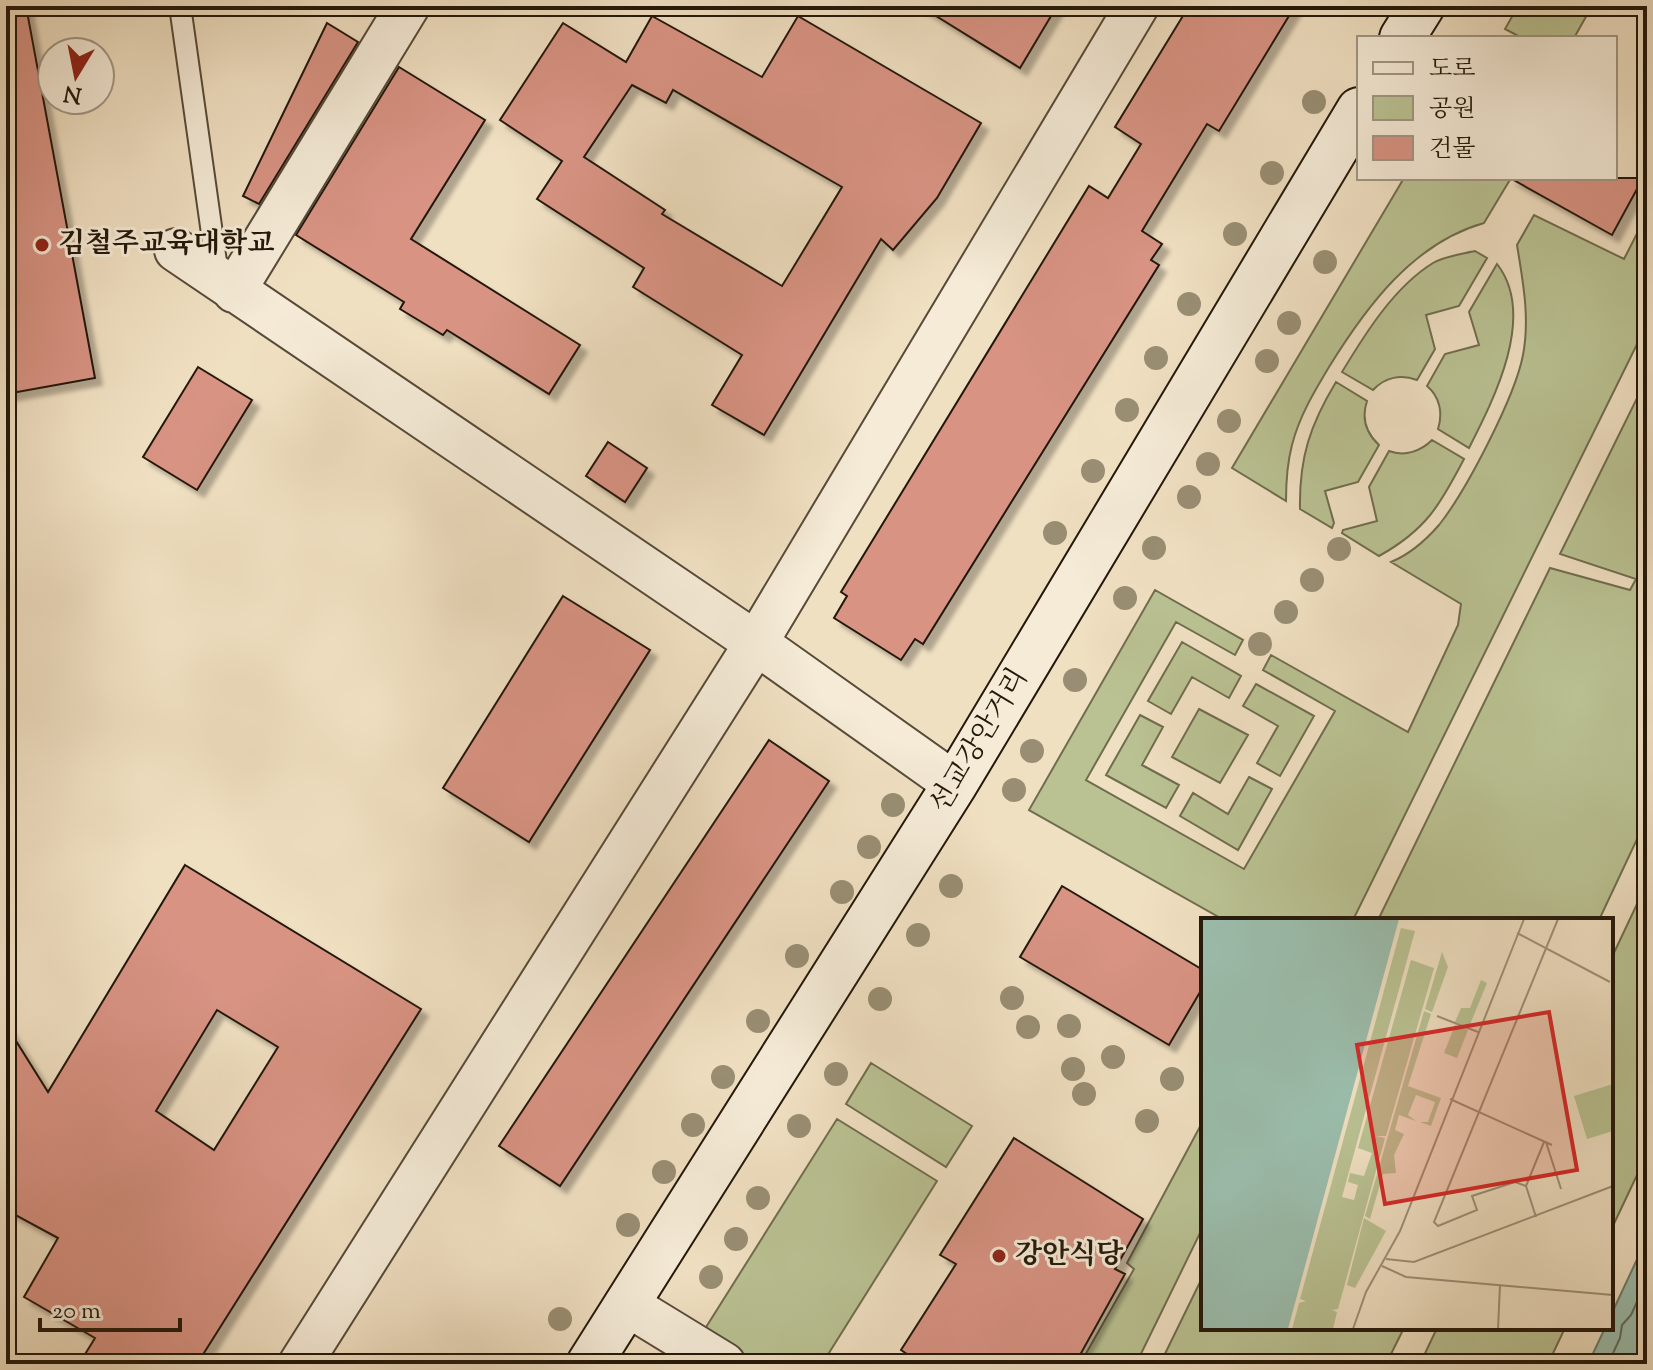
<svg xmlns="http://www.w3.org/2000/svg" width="1653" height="1370" font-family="'Sorts Mill Goudy','Noto Serif KR',serif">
<defs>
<filter id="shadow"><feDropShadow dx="7" dy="7" stdDeviation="2" flood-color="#0004"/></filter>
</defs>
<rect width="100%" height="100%" fill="#f0e0c2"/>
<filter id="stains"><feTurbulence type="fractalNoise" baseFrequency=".0025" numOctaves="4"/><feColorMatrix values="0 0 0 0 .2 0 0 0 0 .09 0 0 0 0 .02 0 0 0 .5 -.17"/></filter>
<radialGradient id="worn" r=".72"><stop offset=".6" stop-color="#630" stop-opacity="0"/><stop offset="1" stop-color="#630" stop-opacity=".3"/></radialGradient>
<path fill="#bac293" stroke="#6f6d4e" stroke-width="2" d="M1518 6H1592L1574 38H1522L1505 29Z
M1404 178H1511L1484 223C1413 243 1366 307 1329 367 1314 392 1299 417 1292 445 1287 464 1286 482 1286 501L1232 468Z
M1647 214V324L1353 920H1224L1029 810 1155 590 1243 640 1235 655 1176 622 1086 780 1244 869 1335 711 1263 670 1271 655 1408 732 1458 625 1461 604 1391 562C1408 555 1426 540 1439 525 1466 491 1515 397 1523 355 1530 318 1523 282 1517 245L1534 215 1624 259Z
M1475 251 1487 258 1459 306 1426 315 1435 349 1417 380C1401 374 1385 377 1373 390L1342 372C1365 334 1394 287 1433 263 1445 256 1462 254 1475 251Z
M1497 264C1537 315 1494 399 1469 448L1438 429C1443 413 1440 397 1427 386L1445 354 1479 345 1469 312Z
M1647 378V818L1599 920H1378L1550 568 1630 590 1636 579 1560 554Z
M1336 382 1367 401C1361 419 1366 433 1379 445L1358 482 1325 491 1334 523 1332 528 1300 509C1299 458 1310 425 1336 382Z
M1432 440 1464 459C1440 505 1426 530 1379 556L1342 533 1343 530 1377 521 1369 487 1389 451C1405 457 1421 451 1432 440Z
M1182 642 1241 676 1229 698 1192 677 1171 714 1148 701Z
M1256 684 1314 716 1280 776 1257 763 1278 726 1243 706Z
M1199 709 1248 735 1220 783 1172 757Z
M1140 715 1163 727 1142 765 1179 785 1166 808 1106 775Z
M1249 777 1272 789 1238 850 1180 816 1193 793 1228 814Z
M1647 883V1154L1611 1230V959Z
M871 1063 972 1126 946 1167 846 1104Z
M837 1119 937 1181 822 1364H754L703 1332Z
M1203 1121V1227L1136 1364H1080L1134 1269 1127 1263Z
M1203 1276V1328H1404L1386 1364H1160Z
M1437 1328H1565L1548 1364H1420Z"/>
<path fill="#9bbead" stroke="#6b7c6c" stroke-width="2" d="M1647 1238V1364H1588L1605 1328H1611V1315Z"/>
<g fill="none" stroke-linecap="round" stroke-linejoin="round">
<path stroke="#606b5c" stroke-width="2" d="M1608 1364 1620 1338 1622 1325 1631 1315 1647 1280"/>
</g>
<path fill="#d89383" stroke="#24180a" stroke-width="2" fill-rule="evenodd" filter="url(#shadow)" d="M6 6H26L95 378 6 394Z
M920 6H1057L1020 68Z
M1189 6H1295L1219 131 1207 124 1142 231 1162 244 1151 260 1159 265 923 644 915 639 901 660 834 618 847 596 841 592 1089 186 1108 198 1141 144 1115 127Z
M652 16 762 77 798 16 981 123 937 198 893 250 881 239 764 435 712 405 742 355 633 287 644 268 537 199 562 161 500 120 563 23 626 62ZM632 85 666 103 673 90 842 187 782 286 662 214 665 210 584 157Z
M327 23 358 42 259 204 243 196Z
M399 67 485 120 411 239 580 345 549 394 447 330 443 335 400 309 404 302 296 235Z
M1510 178H1643L1612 235Z
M198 367 252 400 197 490 143 457Z
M608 442 647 468 625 502 586 476Z
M563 596 650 650 529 842 443 788Z
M769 740 829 781 560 1186 499 1146Z
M185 865 421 1009 197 1364H79L95 1338 24 1297 58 1238 6 1210V1025L48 1092ZM217 1010 278 1047 214 1150 156 1111Z
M1062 886 1203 970V987L1169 1045 1020 957Z
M1014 1138 1143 1219 1115 1269 1125 1274 1075 1364H922L901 1350 956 1264 940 1255Z"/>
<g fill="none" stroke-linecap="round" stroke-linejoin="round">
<g stroke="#574a38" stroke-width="24">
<path id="service" d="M180 6 218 276"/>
</g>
<g stroke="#574a38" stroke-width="46">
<path id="minor" d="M176 250 756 643 955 784
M234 291 408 6
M626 1304 724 1364
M300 1364 756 643 1137 6"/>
</g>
<g stroke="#24180a" stroke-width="48">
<path id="secondary" d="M1402 38 1422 6
M589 1364 955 784 1359 110"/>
</g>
<use href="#service" stroke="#f5ebd7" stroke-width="20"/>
<use href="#minor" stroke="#f5ebd7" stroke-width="42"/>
<use href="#secondary" stroke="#f5ebd7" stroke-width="44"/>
</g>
<g fill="#998e73">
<circle cx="1314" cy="102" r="12"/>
<circle cx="1272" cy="173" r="12"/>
<circle cx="1235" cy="234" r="12"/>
<circle cx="1325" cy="262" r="12"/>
<circle cx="1189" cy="304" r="12"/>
<circle cx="1289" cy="323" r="12"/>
<circle cx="1156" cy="358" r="12"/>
<circle cx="1267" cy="361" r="12"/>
<circle cx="1127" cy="410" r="12"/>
<circle cx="1229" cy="421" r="12"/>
<circle cx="1208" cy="464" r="12"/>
<circle cx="1093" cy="471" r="12"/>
<circle cx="1189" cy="497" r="12"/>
<circle cx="1055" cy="533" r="12"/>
<circle cx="1154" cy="548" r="12"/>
<circle cx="1339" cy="549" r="12"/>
<circle cx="1312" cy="580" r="12"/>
<circle cx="1125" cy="598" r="12"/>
<circle cx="1286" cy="612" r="12"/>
<circle cx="1260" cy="644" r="12"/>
<circle cx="1075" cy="680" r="12"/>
<circle cx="1032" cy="751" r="12"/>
<circle cx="1014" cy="790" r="12"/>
<circle cx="893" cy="805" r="12"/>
<circle cx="869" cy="847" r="12"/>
<circle cx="951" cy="886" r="12"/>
<circle cx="842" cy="892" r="12"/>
<circle cx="918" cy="935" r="12"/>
<circle cx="797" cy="956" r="12"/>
<circle cx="1012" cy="998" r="12"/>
<circle cx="880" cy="999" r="12"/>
<circle cx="758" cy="1021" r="12"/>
<circle cx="1069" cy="1026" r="12"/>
<circle cx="1028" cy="1027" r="12"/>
<circle cx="1113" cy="1057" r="12"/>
<circle cx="1073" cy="1069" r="12"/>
<circle cx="836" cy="1074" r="12"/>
<circle cx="723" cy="1077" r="12"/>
<circle cx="1172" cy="1079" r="12"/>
<circle cx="1084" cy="1094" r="12"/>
<circle cx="1147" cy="1121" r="12"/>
<circle cx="693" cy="1125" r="12"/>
<circle cx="799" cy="1126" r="12"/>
<circle cx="664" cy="1172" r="12"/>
<circle cx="758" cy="1198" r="12"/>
<circle cx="628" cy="1225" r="12"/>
<circle cx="736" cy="1239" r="12"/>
<circle cx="711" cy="1277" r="12"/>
<circle cx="560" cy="1319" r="12"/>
</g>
<g fill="#8f2418" stroke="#f5ebd7" stroke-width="3">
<circle cx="42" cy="245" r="8"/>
<circle cx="999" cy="1256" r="8"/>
</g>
<g text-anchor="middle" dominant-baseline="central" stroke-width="6" stroke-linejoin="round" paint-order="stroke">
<g font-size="28" font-weight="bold" fill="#24180a" stroke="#f5ebd7" text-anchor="start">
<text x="58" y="245">김철주교육대학교</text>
<text x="1015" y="1256">강안식당</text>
</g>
<g font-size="28" fill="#24180a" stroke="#f5ebd7">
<text transform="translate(980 741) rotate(-59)">선교강안거리</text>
</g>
</g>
<g transform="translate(1201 918)">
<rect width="412" height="412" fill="#f0e0c2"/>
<path d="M200 10 214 13 141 279 153 282 157 267 147 264 149 255 163 258 171 235 157 230 210 42 233 50 185 218H175L184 220 137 391 131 392 136 394 132 411H91L98 385 105 383 99 381ZM241 34 247 49 231 94 224 91ZM280 62 286 65 268 109 254 104 260 90H269ZM223 93 230 96 207 168 240 180 230 208 219 204H227L234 184 215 177 207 197 215 203 198 197 194 212 203 216 193 237 195 255 182 256 169 301 164 298ZM254 107 267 112 256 140 243 135ZM412 166V213L386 221 373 178ZM163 300 185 313 154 370 146 367Z" fill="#bac293"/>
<path d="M0 1H198L87 411H0Z" fill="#9bbead"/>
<path fill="none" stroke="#9e9078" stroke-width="2" d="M316 15 409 64M236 98 277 114M249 181 351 227M345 224 360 271M325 268 343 224M335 299 325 268 314 264 271 278 276 292 237 308 233 304 357 1M185 341 213 344 412 268M181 348 205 359 412 377M152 411 165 374 199 313 323 1M297 411 299 367"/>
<path fill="#d62828" fill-opacity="0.15" stroke="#d62828" stroke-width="4" d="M348 94 376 252 184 286 156 127Z"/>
<rect width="412" height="412" fill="none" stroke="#24180a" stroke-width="4"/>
</g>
<rect width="1653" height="1370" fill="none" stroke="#f0e0c2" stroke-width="32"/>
<rect x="8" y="8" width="1637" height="1354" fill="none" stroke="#24180a" stroke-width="4"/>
<rect x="16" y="16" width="1621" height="1338" fill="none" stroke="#24180a" stroke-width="2"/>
<rect x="1357" y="36" width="260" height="144" fill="#f5ebd7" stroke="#a19785" stroke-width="2"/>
<rect x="1373" y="62" width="40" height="12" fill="#f5ebd7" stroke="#a19785" stroke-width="2"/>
<text x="1429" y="76" font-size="24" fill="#24180a">도로</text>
<rect x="1373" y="96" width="40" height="24" fill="#bac293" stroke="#a19785" stroke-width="2"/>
<text x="1429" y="116" font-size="24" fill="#24180a">공원</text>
<rect x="1373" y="136" width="40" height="24" fill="#d89383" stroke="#a19785" stroke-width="2"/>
<text x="1429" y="156" font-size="24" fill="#24180a">건물</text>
<g transform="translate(76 76) rotate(190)"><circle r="38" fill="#f5ebd7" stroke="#a19785" stroke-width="2"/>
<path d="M0-6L14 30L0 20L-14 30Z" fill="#8f2418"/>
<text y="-12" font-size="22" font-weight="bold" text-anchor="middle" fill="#24180a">N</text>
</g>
<path d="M40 1318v12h140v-12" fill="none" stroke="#24180a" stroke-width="4"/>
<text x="52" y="1318" font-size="24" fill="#24180a" stroke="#f5ebd7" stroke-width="6" paint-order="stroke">20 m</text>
<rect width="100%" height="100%" filter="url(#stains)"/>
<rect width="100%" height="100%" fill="url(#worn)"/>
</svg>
